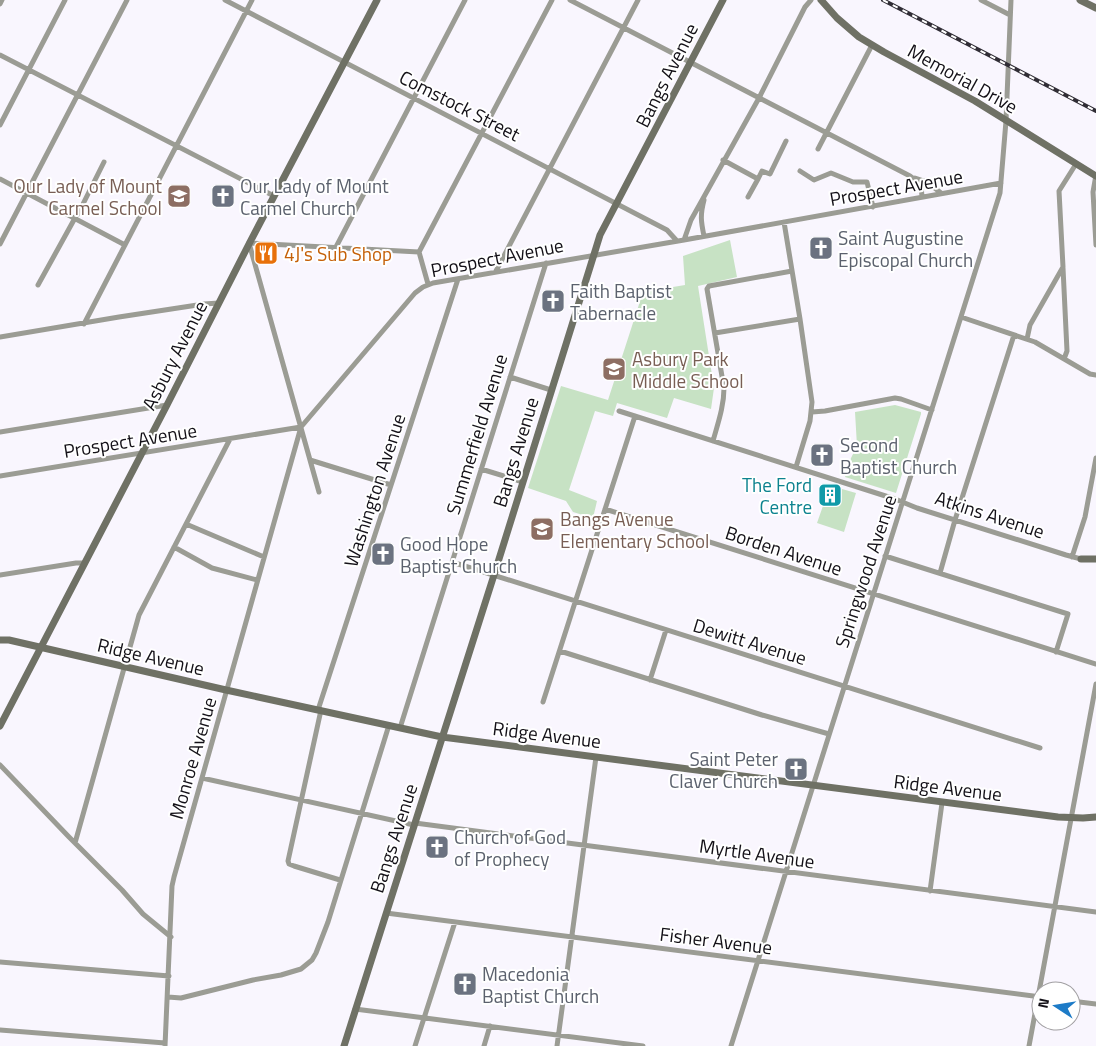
<svg xmlns="http://www.w3.org/2000/svg" width="1096" height="1046" font-family="'Titillium Web',sans-serif">
<rect width="100%" height="100%" fill="#f9f6fe"/>
<path fill="#c7e2c4" d="M730 240 737 277 698 286 714 388 711 409 674 398 667 418 617 403 613 416 595 411 569 490 597 501 593 518 573 512 566 501 528 488 561 386 608 400 643 292 685 285 683 256Z
M895 405 921 412V414L896 493 845 477 851 458 857 446 855 412Z
M835 487 856 493 844 532 817 523 824 503 830 505Z"/>
<g fill="none" stroke-linecap="round" stroke-linejoin="round">
<path stroke="#9b9c94" stroke-width="5" d="M225 0 667 230 677 241
M570 0 910 176 921 185 922 197
M981 0 1010 15
M0 4 2 0
M0 55 274 196
M0 125 65 0
M818 149 872 45
M723 160 758 179 748 197
M800 171 814 180 831 173 853 182H867L873 207
M1096 175 1093 192 1096 245
M915 178 927 182 941 193
M0 179 125 245
M758 179 762 171 770 174 786 141
M704 200C700 215 701 222 704 236
M784 222 800 319 812 402 810 421 796 467
M684 240 691 220 759 98 805 7 811 0
M0 244 127 0
M336 247 465 0
M1063 268 1067 351 1064 359
M496 271 638 0
M428 284 419 252 552 0
M38 285 75 218 79 212 104 162
M961 317 1035 342 1090 374 1096 375
M84 324 252 0
M715 333 800 319
M0 337 119 317 204 304 219 303
M1027 339 1030 325 1063 267 1059 191 1076 164
M510 377 551 390
M619 411 895 499 917 508 1066 555 1081 559
M812 412 825 411 895 398 901 399 932 410
M0 432 167 405
M713 441C718 423 724 406 724 388L707 289 709 286 792 271
M310 460 391 485
M481 469 523 482
M0 476 301 427 415 293 423 287 433 283 684 240 1001 183
M319 492 249 243 419 252
M605 509 1096 664
M186 524 264 557
M174 547 212 568 257 580
M885 556 1068 614 1056 652
M1072 557 1085 517 1096 458
M452 562 1040 748
M940 573 955 520 1014 335
M0 575 76 563H85
M560 651 762 715 829 734
M650 680 666 630
M543 702 635 416
M318 710 458 279
M321 710 288 861 289 864 294 866 340 880
M400 728 546 263
M0 765 69 837 122 890 143 914 171 937
M202 778 414 825
M415 823 1096 912
M75 843 139 615 230 439
M930 891 942 803
M386 913 1041 997
M0 962 169 976
M168 997 181 998 253 980 281 975 301 969 312 960 316 953 328 922 389 725
M1071 1001 1096 1004
M355 1009 643 1046
M0 1030 165 1043
M165 1046 172 886 174 877 301 427
M415 1046 455 922
M484 1046 490 1026
M557 1046 596 757
M731 1046 1000 193 1006 121 1011 0
M1029 1046 1096 684"/>
<path stroke="#6f7165" stroke-width="7" d="M821 0 837 18 859 37 884 52 975 101 1096 176
M1080 0 1096 8
M1081 559H1096
M0 640H9L226 690 442 737 1058 817 1083 818 1096 817
M0 726 167 405 250 242 377 0
M344 1046 494 575 596 248 600 235 723 0"/>
<g stroke="#302d35" stroke-width="4">
<path id="rail" d="M883 0 1096 111"/>
</g>
<use href="#rail" stroke="#fff" stroke-width="2" stroke-dasharray="5.5" stroke-linecap="butt"/>
</g>
<defs>
<g id="school-square" transform="scale(1.25)"><rect x="-9" y="-9" width="18" height="18" rx="4" fill="#8d6e63" stroke="#fff"/><path d="M0-5L7-2L0 1L-7-2ZM-4 1L0 2.5L4 1V4Q0 6-4 4Z" fill="#fff"/></g>
<g id="church-square" transform="scale(1.25)"><rect x="-9" y="-9" width="18" height="18" rx="4" fill="#6b7280" stroke="#fff"/><path d="M-1.2-6h2.4v3.5h3.3v2.4h-3.3V6h-2.4V-.1h-3.3v-2.4h3.3Z" fill="#fff"/></g>
<g id="restaurant-square" transform="scale(1.25)"><rect x="-9" y="-9" width="18" height="18" rx="4" fill="#e8710a" stroke="#fff"/><path d="M-5-6h1v4h1v-4h1v4h1v-4h1v5L-1.5 .5V6h-2V.5L-5-1ZM5-6V6H3V1.5H1.5Q1.5-4 5-6Z" fill="#fff"/></g>
<g id="building-square" transform="scale(1.25)"><rect x="-9" y="-9" width="18" height="18" rx="4" fill="#0f9aa8" stroke="#fff"/><path d="M-4-6H4V6H1V3H-1V6H-4ZM-2.5-4.3h1.7v1.8h-1.7ZM.8-4.3h1.7v1.8H.8ZM-2.5-1h1.7V.8h-1.7ZM.8-1h1.7V.8H.8Z" fill="#fff"/></g>
</defs>
<g fill-rule="evenodd">
<use href="#school-square" x="179" y="196"/>
<use href="#church-square" x="223" y="196"/>
<use href="#church-square" x="821" y="248"/>
<use href="#restaurant-square" x="266" y="253"/>
<use href="#church-square" x="553" y="301"/>
<use href="#school-square" x="614" y="369"/>
<use href="#church-square" x="822" y="455"/>
<use href="#building-square" x="830" y="495"/>
<use href="#school-square" x="542" y="529"/>
<use href="#church-square" x="383" y="554"/>
<use href="#church-square" x="796" y="769"/>
<use href="#church-square" x="437" y="847"/>
<use href="#church-square" x="465" y="984"/>
</g>
<g text-anchor="middle" dominant-baseline="central" stroke-width="4" stroke-linejoin="round" paint-order="stroke">
<g font-size="19" fill="#131017" stroke="#fff">
<text transform="translate(666 75) rotate(-63)">Bangs Avenue</text>
<text transform="translate(963 78) rotate(29)">Memorial Drive</text>
<text transform="translate(460 105) rotate(27)">Comstock Street</text>
<text transform="translate(896 187) rotate(-10)">Prospect Avenue</text>
<text transform="translate(497 257) rotate(-11)">Prospect Avenue</text>
<text transform="translate(174 355) rotate(-63)">Asbury Avenue</text>
<text transform="translate(476 434) rotate(-73)">Summerfield Avenue</text>
<text transform="translate(130 440) rotate(-9)">Prospect Avenue</text>
<text transform="translate(515 452) rotate(-73)">Bangs Avenue</text>
<text transform="translate(374 490) rotate(-72)">Washington Avenue</text>
<text transform="translate(990 514) rotate(18)">Atkins Avenue</text>
<text transform="translate(784 550) rotate(18)">Borden Avenue</text>
<text transform="translate(865 571) rotate(-72)">Springwood Avenue</text>
<text transform="translate(750 641) rotate(17)">Dewitt Avenue</text>
<text transform="translate(151 656) rotate(13)">Ridge Avenue</text>
<text transform="translate(547 734) rotate(7)">Ridge Avenue</text>
<text transform="translate(192 758) rotate(-74)">Monroe Avenue</text>
<text transform="translate(948 787) rotate(7)">Ridge Avenue</text>
<text transform="translate(393 838) rotate(-72)">Bangs Avenue</text>
<text transform="translate(757 853) rotate(8)">Myrtle Avenue</text>
<text transform="translate(716 940) rotate(7)">Fisher Avenue</text>
</g>
<g font-size="19" fill="#785e54" stroke="#fff" text-anchor="start">
<text x="162" y="185" text-anchor="end">Our Lady of Mount<tspan x="162" dy="22">Carmel School</tspan></text>
<text x="632" y="358">Asbury Park<tspan x="632" dy="22">Middle School</tspan></text>
<text x="560" y="518">Bangs Avenue<tspan x="560" dy="22">Elementary School</tspan></text>
</g>
<g font-size="19" fill="#5b616d" stroke="#fff" text-anchor="start">
<text x="240" y="185">Our Lady of Mount<tspan x="240" dy="22">Carmel Church</tspan></text>
<text x="838" y="237">Saint Augustine<tspan x="838" dy="22">Episcopal Church</tspan></text>
<text x="570" y="290">Faith Baptist<tspan x="570" dy="22">Tabernacle</tspan></text>
<text x="840" y="444">Second<tspan x="840" dy="22">Baptist Church</tspan></text>
<text x="400" y="543">Good Hope<tspan x="400" dy="22">Baptist Church</tspan></text>
<text x="778" y="758" text-anchor="end">Saint Peter<tspan x="778" dy="22">Claver Church</tspan></text>
<text x="454" y="836">Church of God<tspan x="454" dy="22">of Prophecy</tspan></text>
<text x="482" y="973">Macedonia<tspan x="482" dy="22">Baptist Church</tspan></text>
</g>
<g font-size="19" fill="#c56008" stroke="#fff" text-anchor="start">
<text x="284" y="253">4J's Sub Shop</text>
</g>
<g font-size="19" fill="#0d838f" stroke="#fff" text-anchor="end">
<text x="812" y="484">The Ford<tspan x="812" dy="22">Centre</tspan></text>
</g>
</g>
<g transform="translate(1056 1006) rotate(282)"><circle r="24" fill="#ffffff" stroke="#a19fa2"/>
<path d="M0-4L9 19L0 12L-9 19Z" fill="#1d7bc7"/>
<text y="-8" font-size="14" font-weight="bold" text-anchor="middle" fill="#131017">N</text>
</g>
</svg>
